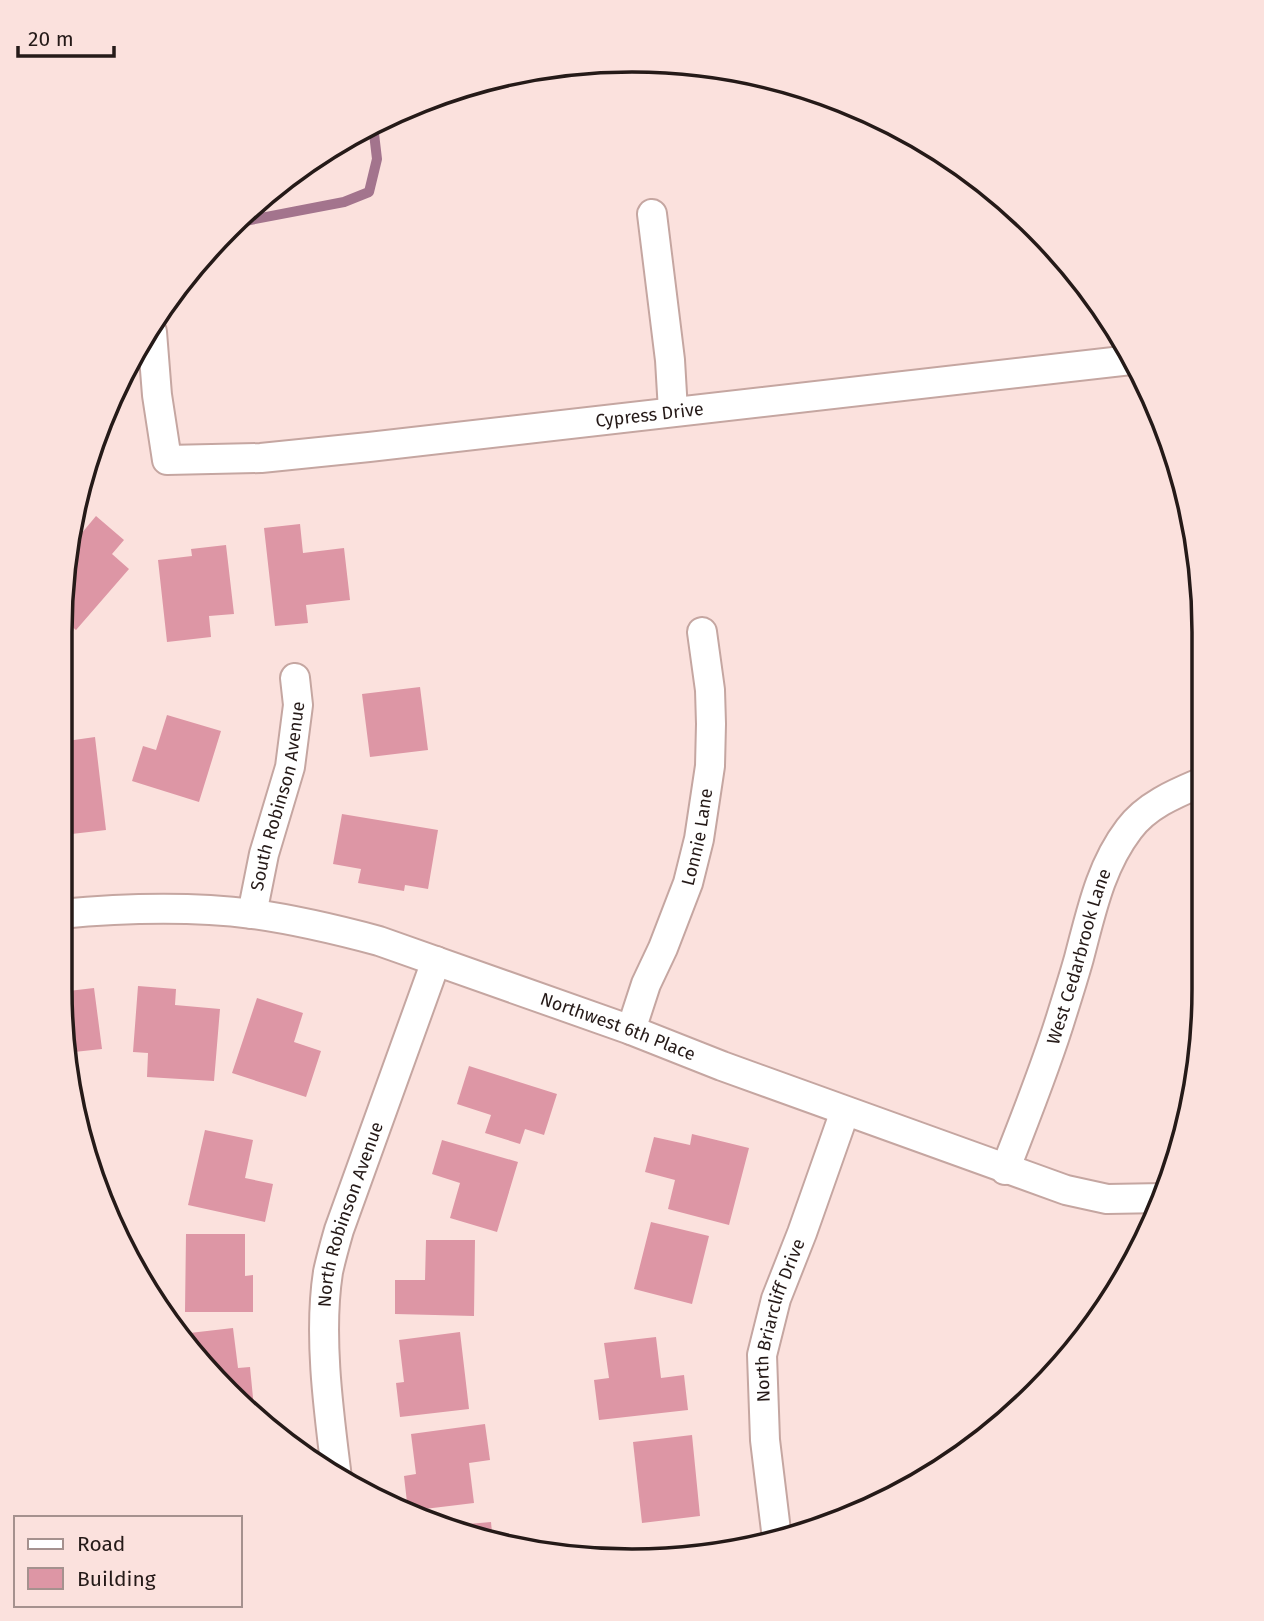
<svg xmlns="http://www.w3.org/2000/svg" width="1264" height="1621" font-family="'Fira Sans',sans-serif">
<rect width="100%" height="100%" fill="#fbe1dd"/>
<g fill="none" stroke-linecap="round" stroke-linejoin="round">
<path stroke="#a3748d" stroke-width="10" d="M245 221 344 202 369 192 377 159 373 125"/>
</g>
<path fill="#dd96a5" d="M96 516 124 540 112 554 129 569 76 630 61 617V595L74 528 81 534Z
M300 524 303 553 344 548 350 600 306 605 308 623 275 626 264 528Z
M226 545 234 614 209 616 211 637 167 642 158 560 192 556 191 549Z
M420 687 428 750 370 757 362 694Z
M167 715 221 731 199 802 132 781 143 746 156 750Z
M95 737 106 830 63 835 60 815V742Z
M342 814 438 830 428 889 405 885 404 891 358 883 361 869 333 864Z
M138 986 176 989 175 1005 220 1009 214 1081 147 1077 148 1053 133 1052Z
M94 988 102 1049 74 1052 77 1069 70 1070 60 992Z
M257 998 303 1013 294 1042 321 1051 306 1097 232 1073Z
M469 1066 557 1094 544 1135 525 1129 520 1144 485 1133 491 1115 457 1104Z
M205 1130 253 1140 245 1178 273 1184 265 1222 188 1205Z
M692 1134 749 1148 729 1225 668 1209 675 1180 645 1172 654 1137 690 1145Z
M442 1140 518 1162 497 1232 450 1218 460 1183 432 1174Z
M651 1222 709 1236 692 1304 634 1289Z
M186 1234H245V1276L253 1275V1312H185Z
M426 1240H475L474 1316 395 1314V1280H425Z
M233 1328 238 1368 250 1367 254 1408 247 1409 227 1394 181 1334Z
M460 1332 469 1409 400 1417 396 1383 404 1382 399 1340Z
M656 1337 661 1378 684 1375 688 1410 599 1420 594 1380 609 1378 604 1343Z
M485 1424 490 1460 469 1463 474 1503 408 1511 404 1476 416 1474 411 1434Z
M692 1435 700 1516 642 1523 633 1442Z
M491 1522 493 1543 484 1542 445 1526Z
M702 1544 703 1553 669 1560 639 1557 638 1552Z"/>
<g fill="none" stroke-linecap="round" stroke-linejoin="round">
<g stroke="#c5a6a1" stroke-width="32">
<g id="minor">
<path d="M652 214 670 360 673 411"/>
<path id="s1" d="M152 332 157 395 167 460 261 458 369 447 1131 360"/>
<path id="s2" d="M60 914C124 908 189 906 253 914 296 920 338 930 379 941L631 1030 722 1066 1066 1190 1107 1199 1164 1198"/>
<path id="s3" d="M252 914 264 854 290 767 298 705 295 678"/>
<path id="s4" d="M631 1030 646 984 663 948 688 883 699 839 710 766 711 724 710 690 702 632"/>
<path id="s5" d="M1005 1170C1025 1118 1046 1067 1062 1014 1068 995 1074 976 1079 958 1091 913 1100 867 1129 829 1146 806 1174 794 1200 783"/>
<path id="s6" d="M337 1478C329 1414 318 1336 328 1272 331 1258 335 1244 339 1230L436 961"/>
<path id="s7" d="M777 1539 765 1440 762 1355 776 1299 802 1233 845 1111"/>
</g>
</g>
<use href="#minor" stroke="#fff" stroke-width="28"/>
</g>
<g text-anchor="middle" dominant-baseline="central" stroke-width="5" stroke-linejoin="round" paint-order="stroke">
<g font-size="18" fill="#251a18" stroke="#fbe1dd">
<text stroke="none"><textPath href="#s1" startOffset="614">Cypress Drive</textPath></text>
<text stroke="none"><textPath href="#s3" startOffset="121">South Robinson Avenue</textPath></text>
<text stroke="none"><textPath href="#s4" startOffset="205">Lonnie Lane</textPath></text>
<text stroke="none"><textPath href="#s5" startOffset="226">West Cedarbrook Lane</textPath></text>
<text stroke="none"><textPath href="#s2" startOffset="576">Northwest 6th Place</textPath></text>
<text stroke="none"><textPath href="#s6" startOffset="268">North Robinson Avenue</textPath></text>
<text stroke="none"><textPath href="#s7" startOffset="222">North Briarcliff Drive</textPath></text>
</g>
</g>
<path d="M0 0H1264V1621H0ZM632 72H632A560 560 0 0 1 1192 632V989A560 560 0 0 1 632 1549H632A560 560 0 0 1 72 989V632A560 560 0 0 1 632 72Z" fill="#fbe1dd" fill-rule="evenodd"/>
<path fill="none" stroke="#251a18" stroke-width="3.5" d="M632 72H632A560 560 0 0 1 1192 632V989A560 560 0 0 1 632 1549H632A560 560 0 0 1 72 989V632A560 560 0 0 1 632 72Z"/>
<rect x="14" y="1516" width="228" height="91" fill="#fbe1dd" stroke="#a5918e" stroke-width="2"/>
<rect x="28" y="1539" width="35" height="10" fill="#ffffff" stroke="#a5918e" stroke-width="2"/>
<text x="77" y="1551" font-size="21" fill="#251a18">Road</text>
<rect x="28" y="1568" width="35" height="21" fill="#dd96a5" stroke="#a5918e" stroke-width="2"/>
<text x="77" y="1586" font-size="21" fill="#251a18">Building</text>
<path d="M18 46v10h96v-10" fill="none" stroke="#251a18" stroke-width="3.5"/>
<text x="28" y="46" font-size="21" fill="#251a18" stroke="#fbe1dd" stroke-width="5" paint-order="stroke">20 m</text>
</svg>
